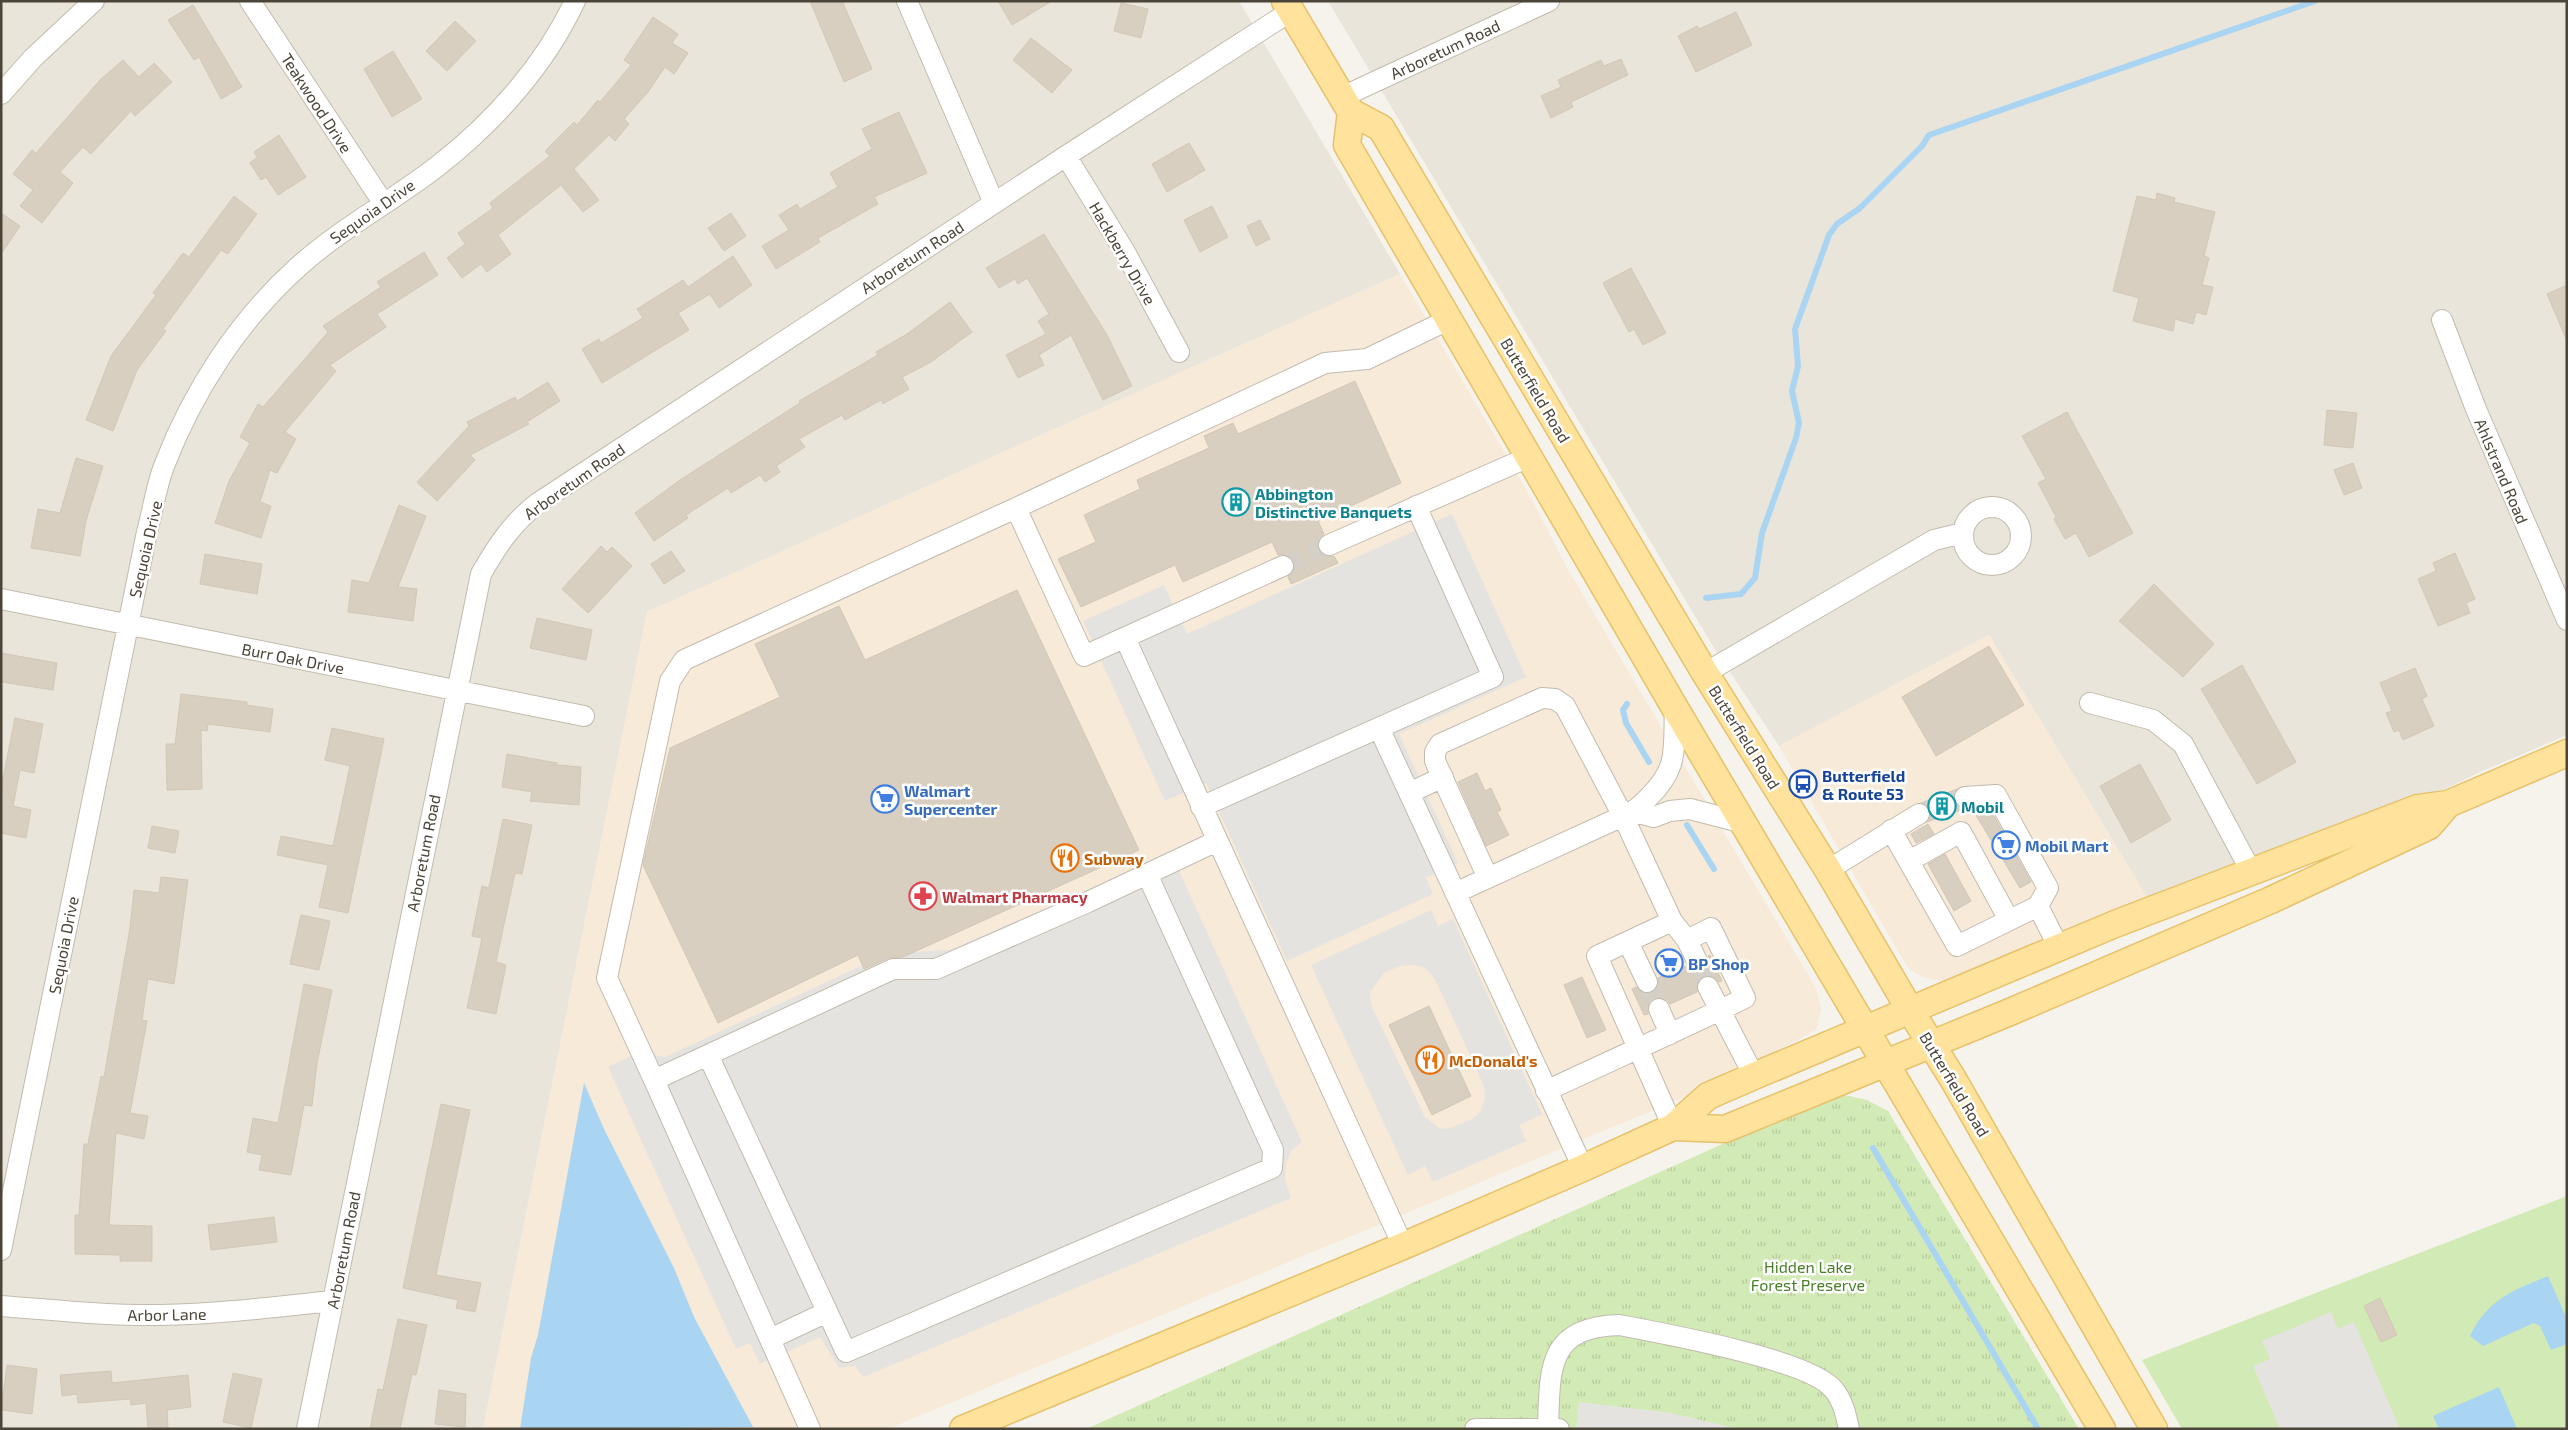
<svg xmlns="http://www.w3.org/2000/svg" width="2568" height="1430" font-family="'Exo 2',sans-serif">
<defs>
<pattern id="park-tufts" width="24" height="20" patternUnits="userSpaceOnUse" patternTransform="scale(1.25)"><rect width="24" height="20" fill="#d2eab5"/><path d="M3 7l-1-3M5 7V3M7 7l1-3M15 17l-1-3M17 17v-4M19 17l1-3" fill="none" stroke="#b6ca9c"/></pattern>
</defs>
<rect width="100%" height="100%" fill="#f6f3ec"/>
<path fill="#eae5da" d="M1 1H1239L1400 274 647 612 483 1429H1Z
M1328 1H2567V735L2480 772 2443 790 2148 899 1989 635 1779 746 1711 643Z"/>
<path fill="#f7ead8" d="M1400 274 1531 498 1567 568 1816 988 1821 1009 1816 1030 1709 1087 888 1429H483L647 612Z
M1989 635 2148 899 1962 978 1943 981 1922 977 1908 968 1779 746Z"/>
<path fill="#d2eab5" d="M2567 1196V1429H2182L2142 1360Z"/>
<path fill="url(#park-tufts)" d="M1844 1095 1867 1100 1888 1111 2079 1429H1086L1812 1104Z"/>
<path fill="#e5e3e0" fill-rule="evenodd" d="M1452 514 1526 677 1399 734 1458 863 1426 878 1433 894 1287 961 1206 783 1165 801 1083 621 1164 585 1187 634Z
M1171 853 1302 1142 1291 1151 1286 1164 1285 1179 1291 1198 863 1377 855 1366 839 1368 820 1337 760 1364 750 1343 736 1349 608 1067 650 1047 657 1056 665 1057 889 953 950 950Z
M1431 910 1438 926 1453 919 1542 1114 1519 1125 1526 1141 1433 1182 1425 1166 1408 1175 1311 965ZM1411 965 1423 967 1430 973 1436 981 1484 1086 1485 1099 1480 1112 1472 1119 1448 1129 1439 1128 1425 1117 1371 1005 1370 992 1384 973 1400 966Z
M2331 1312 2338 1329 2354 1322 2400 1429H2280L2253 1366 2270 1359 2262 1341Z
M1579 1402 1671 1413 1739 1429H1576Z"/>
<path fill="#a9d4f2" d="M584 1083 604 1129 674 1268 694 1317 753 1427 520 1429 531 1358 538 1335Z
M2548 1276 2567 1319V1344L2551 1350 2540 1326 2534 1323 2483 1346 2470 1336C2488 1299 2512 1291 2548 1276Z
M2499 1387 2517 1429H2439L2433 1416Z"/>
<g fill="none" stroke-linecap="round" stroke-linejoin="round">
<path stroke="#a9d4f2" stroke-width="6" d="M1706 598 1741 594 1755 578 1762 533 1796 438 1799 423 1792 391 1798 366 1795 329 1829 235 1837 224 1860 208 1922 146 1929 135 2315 1
M1627 704 1623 710 1626 723 1649 762
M1687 825 1714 869
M1873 1148 2038 1429"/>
</g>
<path fill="#d8cfc1" stroke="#d3c7b4" d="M810 1H842L872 69 844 82Z
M998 1H1052L1012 25Z
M1121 3 1148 9 1141 38 1114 31Z
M193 5 242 87 221 99 199 57 194 60 168 20Z
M1736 12 1752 45 1696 72 1678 36 1697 26 1699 29Z
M653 17 678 34 672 43 688 53 674 74 665 67 648 92 624 119 629 124 615 141 609 135 574 169 599 200 583 212 561 185 498 235 511 254 487 272 481 264 462 278 447 258 465 244 458 233 493 208 490 203 550 156 545 151 574 122 577 125 598 100 600 102 631 65 624 60Z
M455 21 476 41 447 71 426 51Z
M1031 38 1072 70 1052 93 1013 60Z
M393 51 422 99 392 117 364 69Z
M1621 59 1628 75 1571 102 1573 107 1551 118 1541 96 1561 87 1558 80 1601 60 1604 66Z
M123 60 139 77 154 63 172 82 135 116 131 111 91 154 83 147 60 172 73 183 42 223 20 206 33 190 13 174 32 150 36 153 101 79Z
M899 112 927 173 874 197 878 204 818 238 820 242 776 269 762 246 789 230 779 215 797 204 800 209 838 187 830 173 872 149 862 129Z
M279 135 306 177 278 195 266 177 261 180 250 163 257 157 254 152Z
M1189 143 1205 170 1167 192 1152 164Z
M2157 193 2175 198 2174 202 2215 212 2204 256 2209 258 2202 285 2213 287 2206 315 2196 312 2193 324 2175 319 2173 331 2133 321 2139 298 2113 291 2137 196 2156 200Z
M234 196 257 214 228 254 221 250 163 329 166 331 137 370 113 431 86 420 111 356 156 295 153 293 183 253 189 257Z
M1212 206 1228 237 1200 252 1184 220Z
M1 213 20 226 1 254Z
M731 213 746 236 724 251 708 228Z
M1260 220 1270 239 1256 246 1247 226Z
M1044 234 1107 335 1132 386 1103 400 1071 335 1039 355 1044 365 1018 378 1006 355 1046 334 1038 321 1049 314 1027 278 1018 284 1015 279 999 288 986 268Z
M424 252 438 275 377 314 386 327 330 365 336 371 285 432 296 439 277 473 270 470 260 502 271 506 261 538 215 523 229 481 250 443 240 437 258 404 263 407 328 332 323 326 381 287 377 282Z
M733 256 752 285 719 308 710 294 678 313 689 330 602 383 582 349 599 339 601 343 643 318 637 309 683 280 688 287Z
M1631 268 1666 333 1643 345 1634 329 1629 332 1603 283Z
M2567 285V341L2547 294Z
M950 302 972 332 931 362 902 377 909 389 883 404 881 400 845 420 842 415 799 439 805 447 776 466 780 472 765 482 760 475 731 493 728 488 686 515 688 518 654 541 635 513 680 480 800 403 799 401 878 355 876 352 907 334Z
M1355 381 1401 483 1318 521 1324 534 1317 543 1318 550 1327 557 1334 556 1338 563 1291 584 1288 577 1295 568 1294 561 1285 554 1278 555 1272 542 1183 582 1175 565 1081 607 1058 559 1096 542 1084 515 1140 489 1137 480 1209 448 1204 436 1233 423 1238 434Z
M548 382 560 401 527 422 529 424 470 455 475 460 437 501 417 482 469 426 467 422 515 397 517 401Z
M2327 410 2357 413 2353 448 2324 445Z
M2067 412 2133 533 2089 557 2076 533 2065 539 2054 519 2056 517 2038 483 2046 479 2022 436Z
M76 458 103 466 86 521 80 556 31 548 38 509 60 513Z
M2353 463 2362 488 2344 495 2334 470Z
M399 505 426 516 398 587 417 589 413 621 348 612 352 580 369 583Z
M601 546 607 552 612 547 632 566 588 613 562 589Z
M671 551 685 571 664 584 651 564Z
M2455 553 2475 599 2466 603 2470 613 2438 626 2418 579 2436 571 2433 563Z
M205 554 262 564 257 594 200 584Z
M2154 584 2214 644 2183 677 2119 621Z
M1017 590 1139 850 903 957 888 958 864 969 858 955 718 1023 643 865 670 748 780 697 755 644 839 606 865 660Z
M537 618 592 630 586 660 530 648Z
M1989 646 2024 705 1936 756 1902 697Z
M1 653 57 663 53 690 1 682Z
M2242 665 2296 762 2257 784 2201 689Z
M2415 668 2427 696 2422 699 2434 726 2403 740 2399 730 2394 732 2386 713 2392 711 2380 683Z
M181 694 247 702V705L273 709 270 732 208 724 207 731 201 730 202 789 167 790 166 744H175Z
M15 718 43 724 34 773 20 770 13 806 31 810 26 838 1 833V788Z
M332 728 384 739 348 913 319 907 328 865 277 855 281 836 333 846 350 766 325 760Z
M507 754 557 763V765L581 767 579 805 530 801 532 792 502 787Z
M2140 764 2171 820 2131 843 2100 786Z
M1477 773 1485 791 1491 788 1501 810 1497 812 1509 835 1486 846 1458 782Z
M1957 789 1953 797 1955 803 1964 809 1927 822 1931 814 1929 808 1921 803Z
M1989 807 2031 882 2020 888 1974 812 1981 808Z
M503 819 532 825 522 874 515 873 496 962 506 965 496 1014 467 1008 482 938 472 936 482 886 489 888Z
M1928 824 1934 834 1916 843 1911 834Z
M152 826 179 831 175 853 148 848Z
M1945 854 1971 901 1954 911 1928 864Z
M161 877 188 880 178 955 174 984 148 979 142 1020 147 1021 130 1113 148 1116 144 1139 116 1133 109 1225 152 1226V1261H120V1255L75 1254V1215H79L84 1144H88L101 1076 104 1077 130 928 134 890 159 893Z
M301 915 330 921 319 970 290 964Z
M1673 950 1681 968 1686 966 1696 973 1706 968 1708 956 1710 955 1722 981 1719 982 1709 975 1703 976 1698 981 1697 992 1670 1004 1666 999 1655 998 1649 1002 1648 1014 1644 1015 1632 989 1636 987 1647 994 1656 989 1658 978 1664 975 1657 958Z
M1582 977 1606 1030 1587 1038 1564 985Z
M304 984 332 990 317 1063 312 1106 304 1105 291 1175 259 1170 262 1155 247 1152 253 1118 278 1123Z
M1429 1006 1471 1096 1432 1115 1389 1025Z
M441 1104 470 1110 436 1275 481 1283 475 1312 456 1308 458 1300 403 1288Z
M274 1217 277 1242 211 1250 208 1225Z
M2380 1298 2397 1335 2381 1342 2364 1306Z
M398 1319 427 1325 416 1375 412 1374 400 1429H370L378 1389 383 1390Z
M7 1365 37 1369 32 1414 1 1410Z
M111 1371 112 1383 188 1375 191 1407 167 1410 168 1429H148L146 1403 131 1405 130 1399 78 1403 77 1394 62 1396 60 1375Z
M233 1373 262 1379 251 1428 223 1422Z
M439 1390 466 1394 465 1427 435 1424Z"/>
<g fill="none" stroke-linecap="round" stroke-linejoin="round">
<path stroke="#d4d0c8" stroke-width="20" stroke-dasharray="20 10" stroke-linecap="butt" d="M1283 566 1329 545
M1919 814 1965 797
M1697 961 1708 987
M1647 982 1659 1009"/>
<g stroke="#c2bbae" stroke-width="22">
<path id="minor" d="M250 1 384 204
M907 1 994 203
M1 94 33 58 94 1
M1342 97 1549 1
M1066 156 1125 252 1179 352
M2442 320 2476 409 2567 620
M1963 536a29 29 0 1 1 58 0a29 29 0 1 1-58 0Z
M1016 508 1084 656 1283 566
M1329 545 1529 457
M1 599 584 716
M1125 638 1403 1246
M1705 673 1934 540 1963 533
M2090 703 2153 720 2183 744 2252 873
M1379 728 1583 1168
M1409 793 1443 777
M1965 797 1996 795 2048 888 2038 906
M1201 807 1493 677 1416 506
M1635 812 1654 817 1670 811 1690 809 1744 823
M1891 830 1957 946 2038 906 2059 948
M1909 861 1961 832 2009 920
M1828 870 1919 814
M1488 878 1435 761V752L1440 744 1542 698 1555 699 1565 706 1623 816C1634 812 1640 806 1648 798 1680 767 1673 749 1675 708
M1455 893 1623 816 1672 921
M1687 940 1697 961
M1628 942 1647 982
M1708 987 1754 1076
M1659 1009 1670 1034
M708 1055 846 1352 1272 1168 1273 1150 1147 874
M654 1080 607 978 670 681 684 660 1016 508 1325 363 1367 359 1450 319
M1546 1091C1612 1060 1680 1030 1745 998L1711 928 1687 940 1672 921 1597 956 1673 1127
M1 1250 147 532C153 510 156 487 164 466 193 391 238 321 298 267 341 228 393 201 439 165 494 122 545 65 575 1
M1 1306C54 1310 108 1316 161 1315 218 1314 275 1307 332 1301
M770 1339 827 1312
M1548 1428C1550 1368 1547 1327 1619 1325 1661 1333 1812 1360 1834 1390 1843 1401 1846 1415 1849 1429
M307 1429 481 574C497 546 512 523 538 503L1066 156 1291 11
M810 1429 654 1080 893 969H936L1088 902 1217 841
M1475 1429H1559"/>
</g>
<g stroke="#e6c16a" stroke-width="29">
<path id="major" d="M1285 1 1351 112 1381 128 1705 673 1828 870 1910 1010 1953 1079 2154 1429
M1351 112 1347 145 1675 708 2102 1429
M1673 1127 1725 1129 2010 1012 2271 900 2429 826 2448 804
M963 1429 1403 1246 1583 1168 1673 1127 1708 1096 1754 1076 2115 924 2418 808 2448 804 2567 753"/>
</g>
<use href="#minor" stroke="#fff" stroke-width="20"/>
<use href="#major" stroke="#ffe39c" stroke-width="26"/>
</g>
<defs>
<g id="building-ring" transform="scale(1.4375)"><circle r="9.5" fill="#fff" stroke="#0f9aa8" stroke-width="1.5"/><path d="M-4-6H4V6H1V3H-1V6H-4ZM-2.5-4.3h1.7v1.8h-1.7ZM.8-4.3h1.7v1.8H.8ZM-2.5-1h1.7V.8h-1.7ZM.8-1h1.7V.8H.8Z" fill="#0f9aa8"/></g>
<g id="bus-ring" transform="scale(1.4375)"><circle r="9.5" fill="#fff" stroke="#1a4fb4" stroke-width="1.5"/><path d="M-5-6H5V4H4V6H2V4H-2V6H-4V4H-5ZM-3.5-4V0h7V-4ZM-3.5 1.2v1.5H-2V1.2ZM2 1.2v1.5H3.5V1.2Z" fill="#1a4fb4"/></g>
<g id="supermarket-ring" transform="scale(1.4375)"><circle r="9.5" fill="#fff" stroke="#3f7fe0" stroke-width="1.5"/><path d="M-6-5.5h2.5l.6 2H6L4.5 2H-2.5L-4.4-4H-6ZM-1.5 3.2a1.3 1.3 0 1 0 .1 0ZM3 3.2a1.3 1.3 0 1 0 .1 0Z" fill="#3f7fe0"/></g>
<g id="restaurant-ring" transform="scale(1.4375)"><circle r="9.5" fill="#fff" stroke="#e8710a" stroke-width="1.5"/><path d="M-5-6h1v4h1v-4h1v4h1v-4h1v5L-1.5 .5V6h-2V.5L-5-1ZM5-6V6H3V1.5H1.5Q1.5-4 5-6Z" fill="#e8710a"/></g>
<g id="pharmacy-ring" transform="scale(1.4375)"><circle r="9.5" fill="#fff" stroke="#e0444e" stroke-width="1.5"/><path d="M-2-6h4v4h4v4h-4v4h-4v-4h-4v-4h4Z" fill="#e0444e"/></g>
</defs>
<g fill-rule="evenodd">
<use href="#building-ring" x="1236" y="502"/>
<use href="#bus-ring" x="1803" y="784"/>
<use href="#supermarket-ring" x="885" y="799"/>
<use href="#building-ring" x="1942" y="806"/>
<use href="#supermarket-ring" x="2006" y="845"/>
<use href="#restaurant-ring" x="1065" y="858"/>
<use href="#pharmacy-ring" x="923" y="896"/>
<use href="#supermarket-ring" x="1669" y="963"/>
<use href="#restaurant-ring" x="1430" y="1060"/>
</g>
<g text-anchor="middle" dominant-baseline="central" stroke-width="5" stroke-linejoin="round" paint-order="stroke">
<g font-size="16" fill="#4b4439" stroke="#fff">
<text transform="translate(1445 49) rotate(-25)">Arboretum Road</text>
<text transform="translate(317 103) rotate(57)">Teakwood Drive</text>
<text transform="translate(372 211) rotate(-35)">Sequoia Drive</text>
<text transform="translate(1123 253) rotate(60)">Hackberry Drive</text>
<text transform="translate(912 257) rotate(-33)">Arboretum Road</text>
<text transform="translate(1536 390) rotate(59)">Butterfield Road</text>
<text transform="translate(2502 471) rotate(67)">Ahlstrand Road</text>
<text transform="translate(574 481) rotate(-35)">Arboretum Road</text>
<text transform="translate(145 549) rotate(-77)">Sequoia Drive</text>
<text transform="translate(293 658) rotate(11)">Burr Oak Drive</text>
<text transform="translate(1745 737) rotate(58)">Butterfield Road</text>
<text transform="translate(423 853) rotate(-79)">Arboretum Road</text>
<text transform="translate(63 945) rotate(-79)">Sequoia Drive</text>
<text transform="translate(1955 1084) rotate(59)">Butterfield Road</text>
<text transform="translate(343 1250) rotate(-79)">Arboretum Road</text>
<text transform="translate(167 1314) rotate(-1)">Arbor Lane</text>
</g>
<g font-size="16" font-weight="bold" fill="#0d838f" stroke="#fff" text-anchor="start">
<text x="1255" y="493">Abbington<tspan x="1255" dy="18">Distinctive Banquets</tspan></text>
<text x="1961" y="806">Mobil</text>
</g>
<g font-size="16" font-weight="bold" fill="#164399" stroke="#fff" text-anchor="start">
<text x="1822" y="775">Butterfield<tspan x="1822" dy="18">&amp; Route 53</tspan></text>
</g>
<g font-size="16" font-weight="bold" fill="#366cbe" stroke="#fff" text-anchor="start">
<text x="904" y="790">Walmart<tspan x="904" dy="18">Supercenter</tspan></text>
<text x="2025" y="845">Mobil Mart</text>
<text x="1688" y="963">BP Shop</text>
</g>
<g font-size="16" font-weight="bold" fill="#c56008" stroke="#fff" text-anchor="start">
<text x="1084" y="858">Subway</text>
<text x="1449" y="1060">McDonald's</text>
</g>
<g font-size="16" font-weight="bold" fill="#be3a42" stroke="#fff" text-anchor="start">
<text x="942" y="896">Walmart Pharmacy</text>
</g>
<g font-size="16" fill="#4a7f2a" stroke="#fff">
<text x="1808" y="1266">Hidden Lake<tspan x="1808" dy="18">Forest Preserve</tspan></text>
</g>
</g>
<rect width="2568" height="1430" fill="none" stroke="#4b4439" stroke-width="5"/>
</svg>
